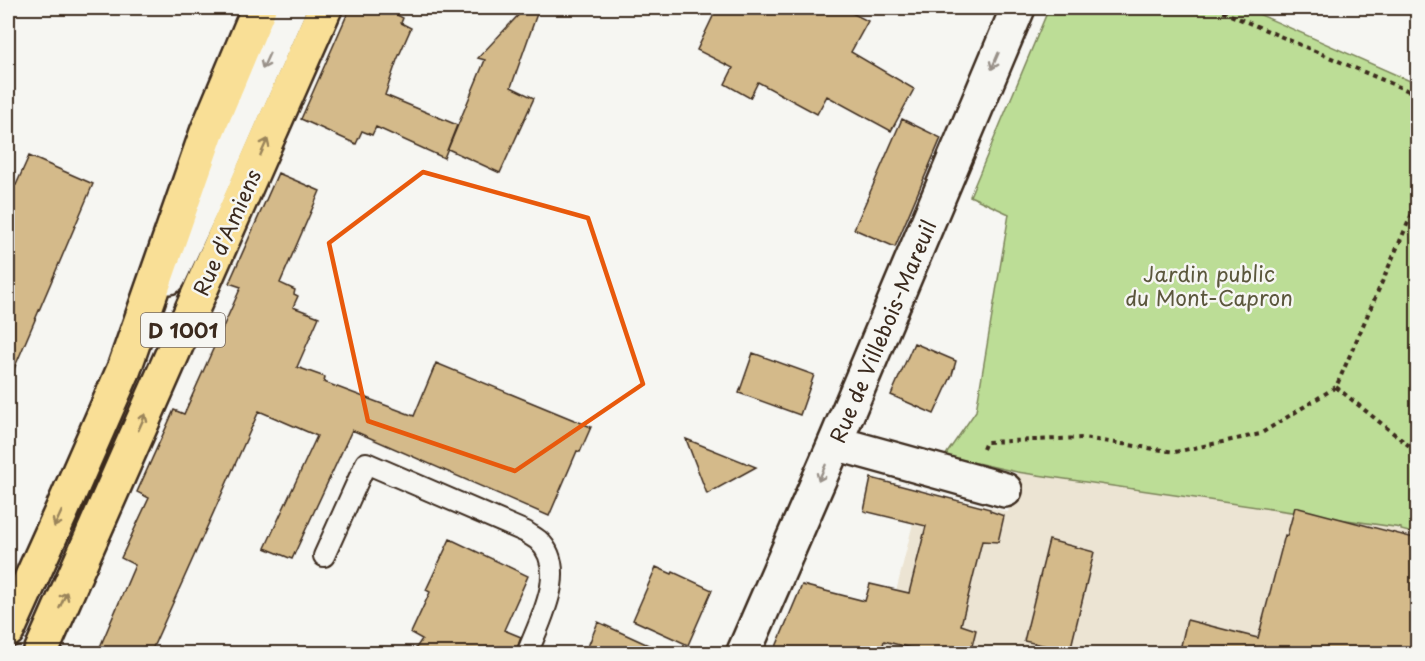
<svg xmlns="http://www.w3.org/2000/svg" width="1425" height="661" font-family="'Playpen Sans',sans-serif">
<rect width="100%" height="100%" fill="#f6f6f2"/>
<filter id="ink" filterUnits="userSpaceOnUse"><feTurbulence type="fractalNoise" baseFrequency=".0167" numOctaves="2"/><feDisplacementMap in="SourceGraphic" scale="12" xChannelSelector="R" yChannelSelector="G"/><feConvolveMatrix kernelMatrix="1 2 1 2 8 2 1 2 1" color-interpolation-filters="sRGB"/></filter>
<g filter="url(#ink)">
<path fill="#ece4d3" d="M1101 452 1417 534V653L907 654 883 644 921 491 1008 512 1017 472Z"/>
<path fill="#bcdd96" stroke="#7c845a" stroke-width="1.5" d="M1049 8H1245L1417 84V534L1401 530V528L1017 472 945 456 976 411 1009 214 970 196Z"/>
<path fill="#d4ba8a" stroke="#3b2a1e" stroke-width="1.5" d="M350 8H400L397 15 403 18 401 23 411 28 397 60 385 95 457 125 444 158 376 127 372 135 362 131 356 144 301 119Z
M525 8H539L511 87 534 98 500 173 448 149 485 60 478 58Z
M717 8H842L868 21 851 52 914 89 891 131 827 96 817 114 758 82 750 98 725 84 733 68 697 50Z
M902 119 941 138 895 247 854 229Z
M29 156 93 184 8 383V181L16 185Z
M278 173 320 191 280 283 295 290 294 294 298 296 293 307 319 317 297 367 325 377 324 382 414 416 436 363 591 427 580 452 577 451 549 516 352 430 292 559 265 548 317 436 259 411 150 654H97L135 565 121 558 149 498 137 492 174 410 184 414 214 347 241 287 229 283Z
M914 343 956 361 952 375 934 414 891 395Z
M753 353 814 375 800 415 739 393Z
M686 439 756 467 707 494Z
M871 478 990 509V511L1004 516 998 542 982 541 961 625 976 630 970 654H933L884 641 881 654H773L802 585 865 601 870 584 909 593 926 526 864 511Z
M1295 507 1418 539V654H1179L1187 620 1258 638 1285 535 1287 536Z
M450 539 528 576 504 630 521 637 515 654H412L422 639 411 633 430 592 426 590Z
M1049 540 1094 552 1070 651 1024 641Z
M656 567 672 574 673 572 712 590 688 645 633 620Z
M598 622 668 654H585Z"/>
<g fill="none" stroke-linecap="round" stroke-linejoin="round">
<g stroke="#3b2a1e" stroke-width="24">
<path id="service" d="M324 556 366 463 526 532C530 535 534 537 538 540 570 569 539 622 527 654"/>
</g>
<g stroke="#3b2a1e" stroke-width="38">
<path id="minor" d="M835 443 1005 490
M743 654 835 443 1018 8"/>
</g>
<g stroke="#3b2a1e" stroke-width="38">
<path id="tertiary" d="M169 277 203 204 289 8"/>
</g>
<g stroke="#3b2a1e" stroke-width="38">
<path id="primary" d="M8 630 63 508 124 369 207 132 259 8
M40 654 325 8"/>
</g>
<path stroke="#3b2a1e" stroke-width="4" stroke-dasharray="4.5 4.5" stroke-linecap="butt" d="M1214 8 1418 95
M1336 387 1418 453
M983 449 986 442 1083 438 1175 452 1260 434 1336 387 1418 200"/>
<use href="#service" stroke="#f6f6f2" stroke-width="20"/>
<use href="#minor" stroke="#f6f6f2" stroke-width="33"/>
<use href="#tertiary" stroke="#f6f6f2" stroke-width="33"/>
<use href="#primary" stroke="#f9df96" stroke-width="33"/>
</g>
<defs><path id="oneway-shaft" d="M-6 0H5M1.5-3L5.5 0L1.5 3" fill="none" stroke-width="1.6" stroke-linecap="round" stroke-linejoin="round" transform="scale(1.5)"/></defs>
<g stroke="#989088">
<use href="#oneway-shaft" transform="translate(266 61) rotate(114)"/>
<use href="#oneway-shaft" transform="translate(995 61) rotate(113)"/>
<use href="#oneway-shaft" transform="translate(822 473) rotate(114)"/>
</g>
<g stroke="#9a845a">
<use href="#oneway-shaft" transform="translate(264 147) rotate(-66)"/>
<use href="#oneway-shaft" transform="translate(142 422) rotate(-66)"/>
<use href="#oneway-shaft" transform="translate(58 519) rotate(115)"/>
<use href="#oneway-shaft" transform="translate(63 600) rotate(-66)"/>
</g>
</g>
<path fill="none" stroke="#e8590c" stroke-width="4.5" stroke-linejoin="round" d="M423 172 588 218 643 384 515 471 368 421 329 243Z"/>
<g text-anchor="middle" dominant-baseline="central" stroke-width="5" stroke-linejoin="round" paint-order="stroke">
<rect fill="#f6f6f2" stroke="#73675e" stroke-width="1.5" x="141" y="313" width="84" height="34" rx="4.5"/>
<g font-size="20" font-weight="bold" fill="#3b2a1e">
<text x="183" y="330">D 1001</text>
</g>
<g font-size="21" fill="#3b2a1e" stroke="#f6f6f2">
<text transform="translate(226 232) rotate(-66)">Rue d'Amiens</text>
<text transform="translate(882 331) rotate(-67)">Rue de Villebois-Mareuil</text>
</g>
<g font-size="21" fill="#5b573c" stroke="#f6f6f2">
<text x="1209" y="273">Jardin public<tspan x="1209" dy="24">du Mont-Capron</tspan></text>
</g>
</g>
<rect width="1425" height="661" fill="none" stroke="#f6f6f2" stroke-width="30"/>
<rect x="15" y="15" width="1395" height="631" fill="none" stroke="#3b2a1e" stroke-width="2" filter="url(#ink)"/>
</svg>
